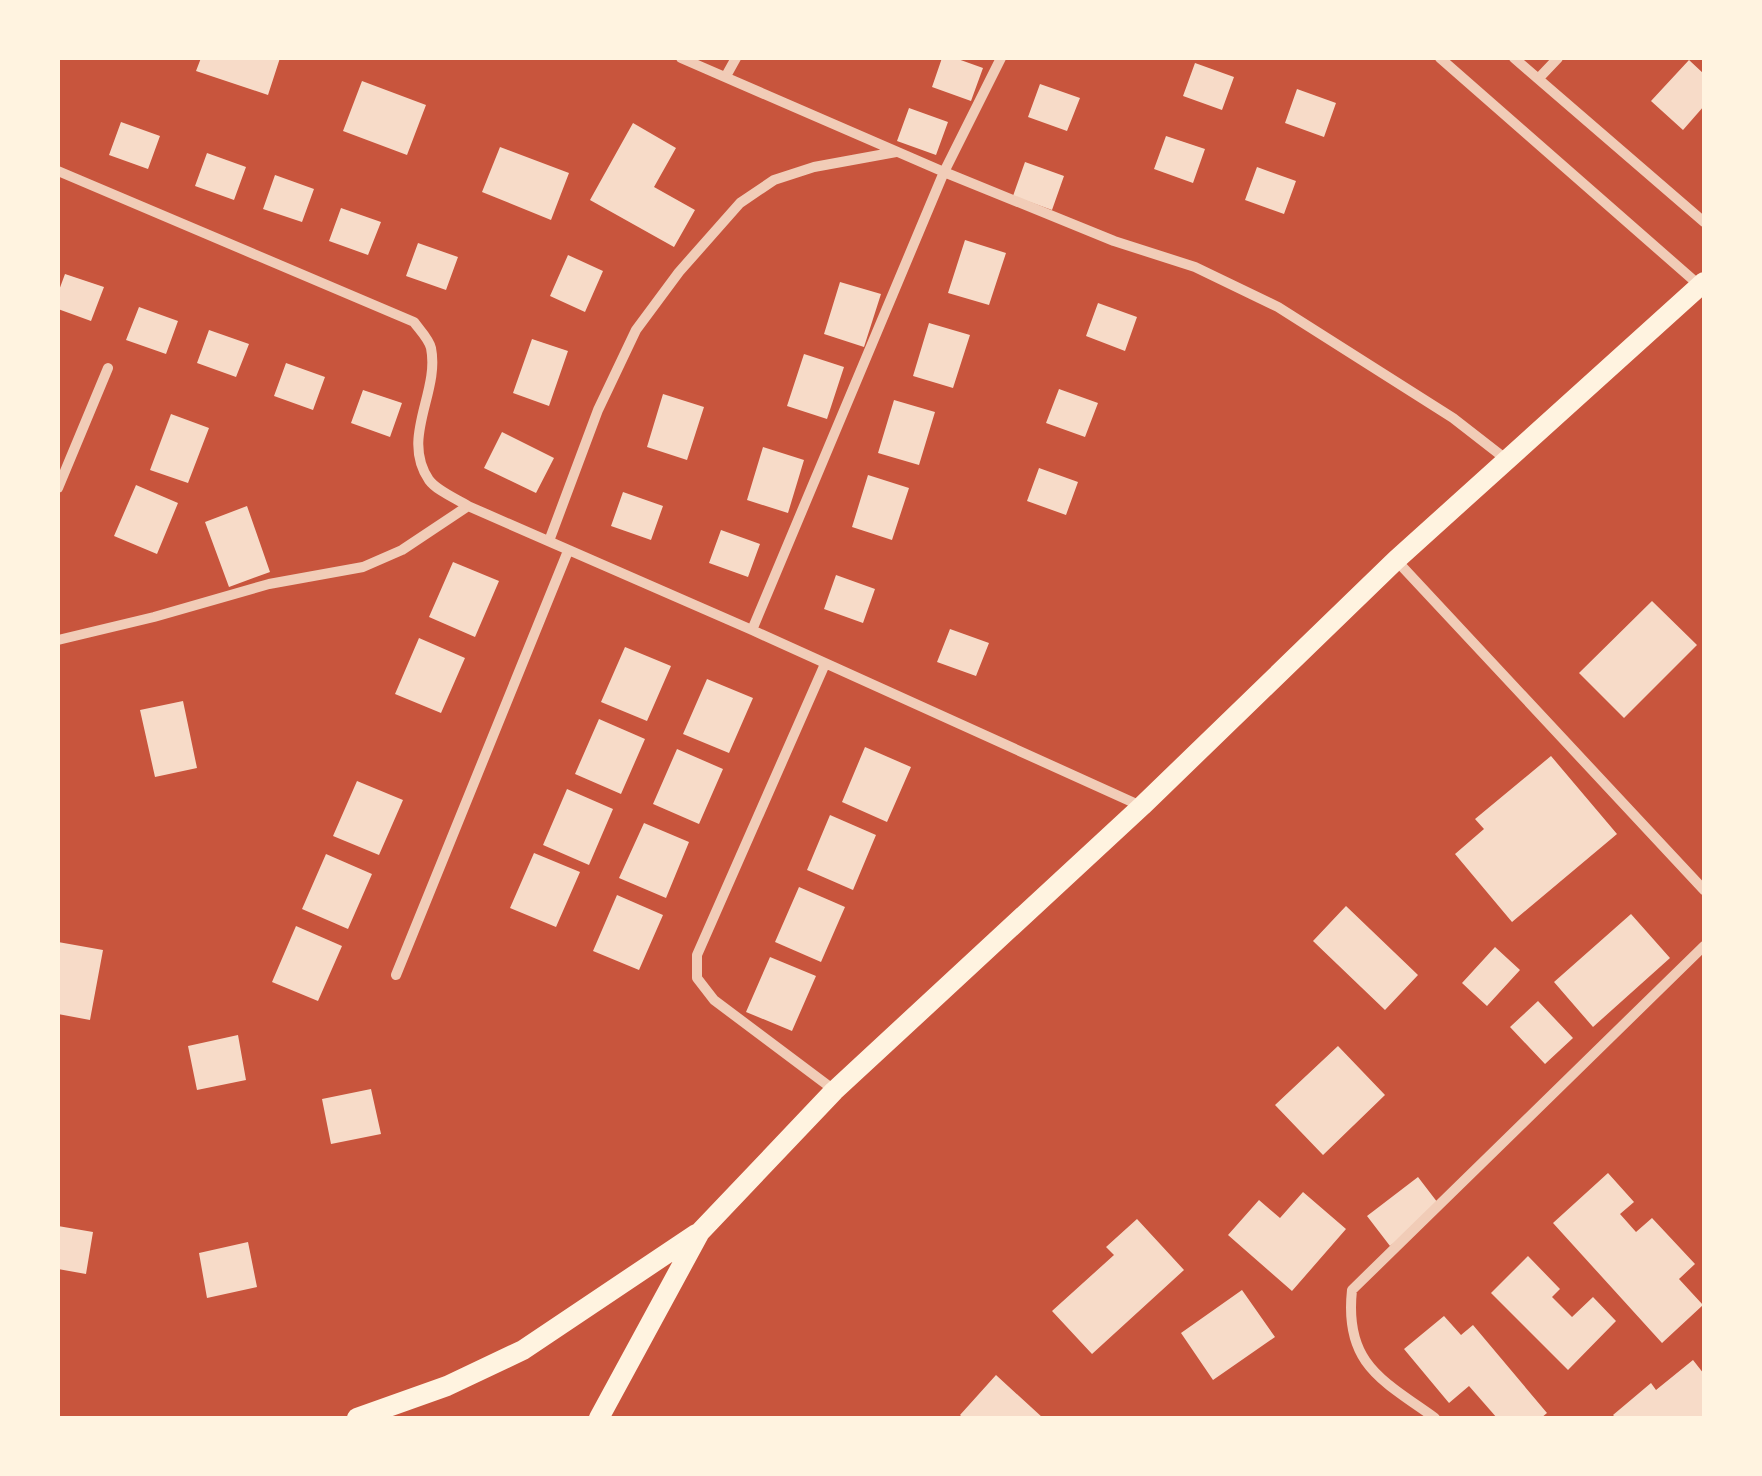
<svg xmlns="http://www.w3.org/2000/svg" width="1762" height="1476" font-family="'Work Sans',sans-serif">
<rect width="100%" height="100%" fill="#c8553d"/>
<path fill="#f7dbc8" d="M201 58H280L268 95 196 71Z
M942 58H955L983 68 971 101 932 87Z
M1689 60 1704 74V106L1683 130 1651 101Z
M1195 63 1234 77 1222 110 1183 96Z
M362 81 426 105 407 155 343 131Z
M1040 84 1080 98 1067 131 1028 117Z
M1297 89 1336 103 1324 137 1285 123Z
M909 108 948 122 936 155 897 141Z
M121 122 160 136 148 169 109 155Z
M633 123 676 148 654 187 695 210 674 247 590 200Z
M1166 136 1205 149 1193 183 1154 169Z
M500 147 569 173 551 220 482 192Z
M207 153 246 167 234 200 195 186Z
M1025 162 1064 176 1052 210 1013 196Z
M1257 167 1296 181 1284 214 1245 200Z
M275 175 314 189 302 222 263 209Z
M341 208 381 222 368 255 329 241Z
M965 240 1006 253 989 305 948 293Z
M418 243 458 257 446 290 406 276Z
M568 255 603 271 585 312 550 296Z
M65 274 104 287 91 321 58 309V293Z
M840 282 881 294 864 347 824 334Z
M1098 303 1137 317 1125 351 1086 336Z
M139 307 178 321 166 354 126 340Z
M929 323 970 335 953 388 913 376Z
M209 330 249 344 236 377 197 363Z
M532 339 568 351 549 406 513 393Z
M804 354 844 367 827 419 787 406Z
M286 363 325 377 313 410 274 396Z
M1059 389 1098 403 1085 437 1046 423Z
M363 390 402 403 390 437 351 423Z
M663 394 704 407 687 460 647 447Z
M894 400 935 412 919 465 878 453Z
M171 414 209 428 188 483 150 470Z
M502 432 554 458 536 493 484 468Z
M763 447 804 460 788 513 747 500Z
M1039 468 1078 482 1066 515 1027 501Z
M868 475 909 488 892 540 852 527Z
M136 485 178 503 157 554 114 536Z
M623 492 663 506 651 540 611 526Z
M247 506 270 572 229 587 205 522Z
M721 530 760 544 748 577 709 563Z
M453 562 499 581 475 637 429 617Z
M836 575 875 589 863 623 824 609Z
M1652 601 1697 645 1624 718 1579 673Z
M950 629 989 643 976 676 937 662Z
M419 638 465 658 441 713 395 694Z
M625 647 671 666 647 721 601 702Z
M707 679 753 698 729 753 683 734Z
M183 701 197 768 155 777 140 710Z
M599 719 645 739 621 794 575 774Z
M865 747 911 767 887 822 842 802Z
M677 749 723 769 699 824 653 804Z
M1551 756 1617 834 1512 922 1455 854 1484 829 1475 819Z
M357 781 403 800 379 855 333 836Z
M567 789 613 809 589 865 543 845Z
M830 815 876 835 853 890 807 870Z
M644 823 689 842 666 898 619 878Z
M534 853 580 872 556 927 510 908Z
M326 854 372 874 348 929 302 909Z
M799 887 845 907 821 962 775 942Z
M617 895 663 915 639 970 593 951Z
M1346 906 1418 975 1385 1010 1313 941Z
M1631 914 1670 958 1593 1027 1554 982Z
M296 926 342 946 318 1001 272 982Z
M58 942 103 950 90 1020 58 1014Z
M1495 947 1520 970 1487 1006 1462 983Z
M770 957 816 976 792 1031 746 1012Z
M1538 1001 1573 1038 1545 1064 1510 1027Z
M238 1035 246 1080 197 1090 188 1046Z
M1338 1046 1385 1095 1323 1155 1275 1105Z
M371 1089 381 1134 331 1144 322 1099Z
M1608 1173 1634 1202 1620 1214 1636 1232 1652 1218 1695 1264 1679 1279 1703 1305 1662 1343 1553 1223Z
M1418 1177 1441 1207 1390 1246 1367 1216Z
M1303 1192 1346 1229 1292 1291 1228 1235 1259 1200 1280 1218Z
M1137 1219 1184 1270 1092 1354 1052 1311 1114 1255 1106 1247Z
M58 1226 93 1232 86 1274 58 1269Z
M248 1242 257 1287 207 1298 199 1253Z
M1528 1256 1560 1289 1552 1297 1572 1317 1593 1297 1616 1321 1568 1370 1491 1293Z
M1242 1290 1275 1337 1213 1380 1181 1333Z
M1444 1316 1461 1335 1473 1325 1547 1413 1541 1418H1497L1469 1386 1449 1403 1404 1349Z
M1693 1360 1704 1374V1418H1616L1613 1415 1651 1383 1656 1390Z
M996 1375 1043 1418H963L960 1415Z"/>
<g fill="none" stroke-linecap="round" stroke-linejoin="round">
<path stroke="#f1ccb7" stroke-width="10" d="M681 58 944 172 1114 241 1195 267 1278 307 1453 418 1507 460
M1440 58 1699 285
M1514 58 1704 222
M726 76 736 58
M1539 78 1558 58
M58 171 414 322C419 329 429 339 431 348 440 393 400 437 429 480 437 491 457 499 468 506L752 630 1141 806
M58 488 108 368
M549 541 598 410 636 330 679 272 740 203 774 180 814 167 896 152
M1396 560 1704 890
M752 630 944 172 1001 58
M58 640 154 617 269 584 363 567 402 550 468 506
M825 664 697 955V978L714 1000 834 1090
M396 975 568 551
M1435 1418C1382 1380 1344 1364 1352 1290L1704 946"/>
<path stroke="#fff3e0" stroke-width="20" d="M357 1418 447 1386 523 1350 696 1234
M599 1418 700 1232 834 1091 1142 806 1396 560 1704 282"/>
</g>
<rect width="1762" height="1476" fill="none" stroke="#fff3e0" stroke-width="120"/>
</svg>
